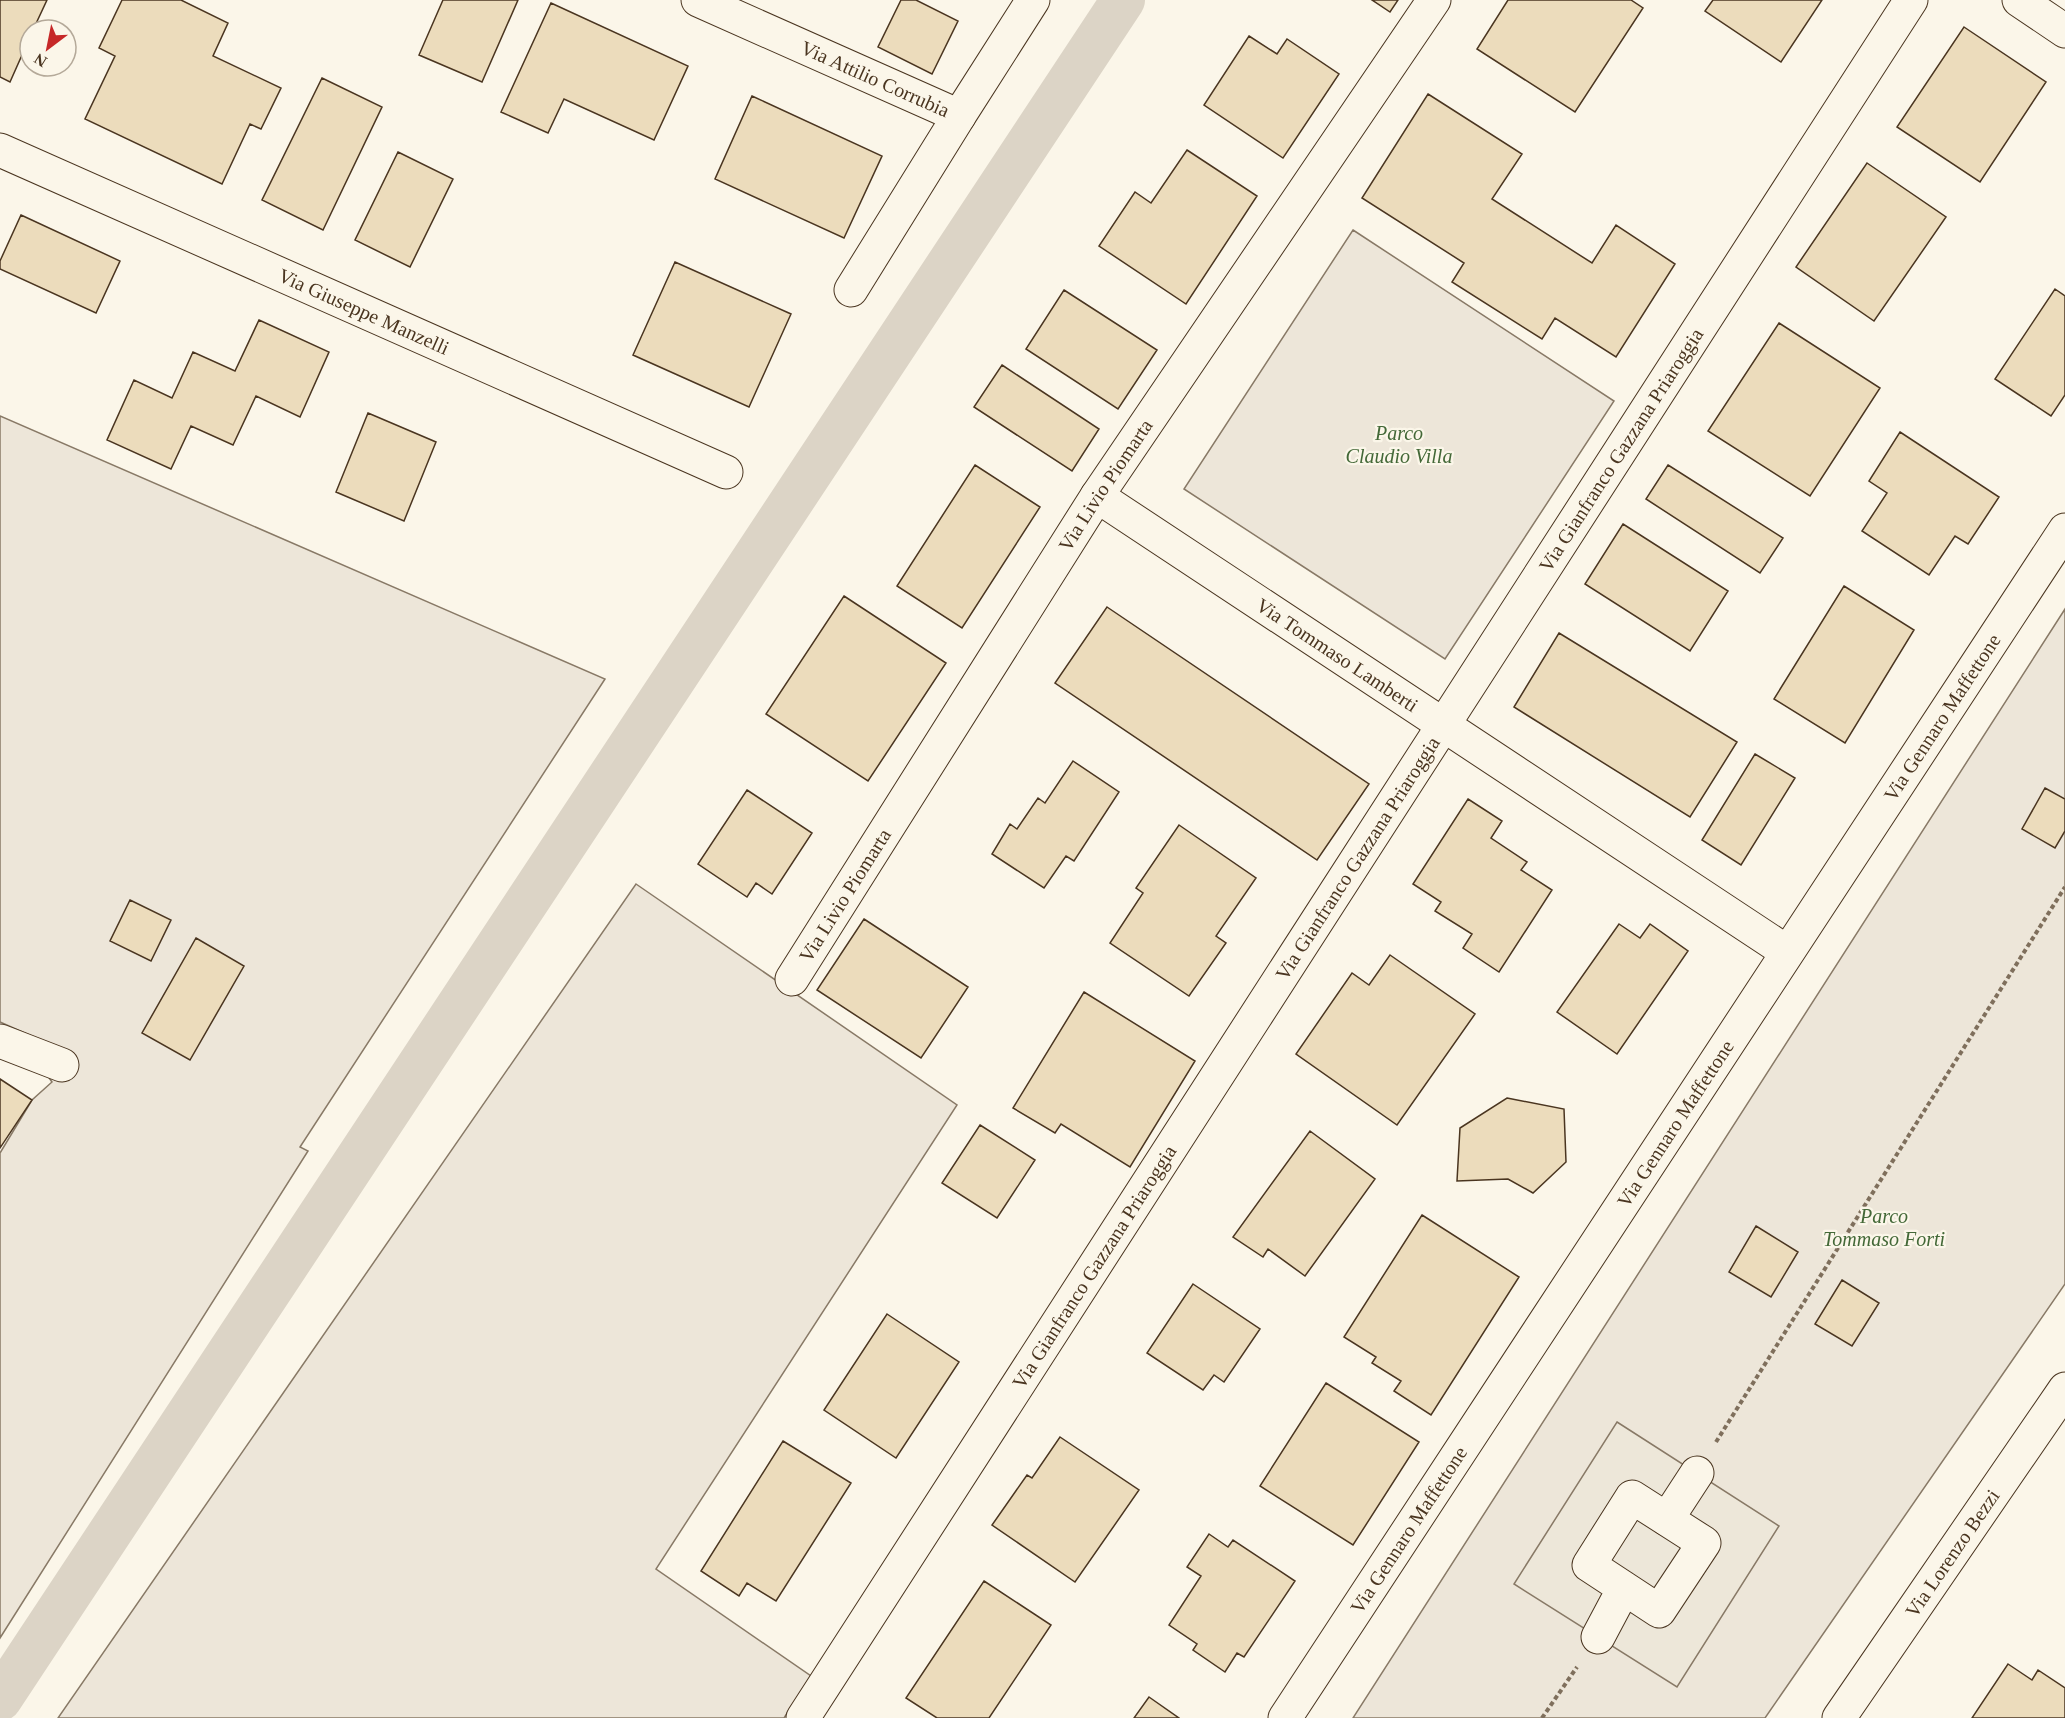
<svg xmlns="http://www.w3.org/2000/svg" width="2065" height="1718" font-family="Georgia,serif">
<rect width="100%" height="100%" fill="#fbf6e9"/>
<path fill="#ede6d9" stroke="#887966" stroke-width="1.5" d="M1353 230 1614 401 1445 659 1184 489Z
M0 416 605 679 300 1147 308 1151 0 1638V1153L32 1100 52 1082 40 1065 34 1037 0 1022Z
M2065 609V1284L1765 1718H1353Z
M636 884 957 1105 656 1569 811 1676 784 1718H58Z"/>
<path fill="#ede7d9" stroke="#887966" stroke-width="1.5" d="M1617 1422 1779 1526 1677 1687 1514 1584Z"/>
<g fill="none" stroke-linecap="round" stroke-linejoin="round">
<path stroke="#dcd4c6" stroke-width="44" d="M0 1699 1123 0"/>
</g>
<path fill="#ecdcbc" stroke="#4a3520" stroke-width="1.5" d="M0 0H47L33 30H30V37L10 82 0 77Z
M122 0H181L228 23 213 56 281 88 261 129 250 124 222 184 85 119 115 56 99 48Z
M443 0H518L482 82 419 55Z
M901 0H916L958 21 932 74 878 47Z
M1372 0H1398L1390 12Z
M1508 0H1631L1643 8 1575 112 1477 49Z
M1713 0H1822L1781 62 1705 11Z
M551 3 688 66 654 140 564 99 548 133 501 112Z
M1964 27 2046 82 1980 182 1897 127Z
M1249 36 1277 54 1287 39 1339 74 1283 158 1204 105Z
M322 78 382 107 323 230 262 200Z
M1428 94 1522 154 1492 199 1592 263 1616 225 1675 264 1616 357 1555 318 1542 339 1452 282 1464 263 1362 198Z
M752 96 882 156 844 238 715 179Z
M1187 150 1257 196 1186 304 1099 246 1135 192 1151 203Z
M398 152 453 179 410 267 355 240Z
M1867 163 1946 217 1874 321 1796 267Z
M21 215 120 261 96 313 0 269V261Z
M675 262 791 314 749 407 633 355Z
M2055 289 2065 296V395L2051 416 1995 379Z
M1064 290 1157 350 1118 409 1026 349Z
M259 320 329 352 300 417 256 396 233 445 191 426 171 469 107 440 134 380 172 398 193 352 235 371Z
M1779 323 1880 388 1810 496 1708 431Z
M1002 365 1099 429 1072 471 974 407Z
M368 413 436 442 404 521 336 492Z
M1900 432 1999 497 1968 544 1955 536 1929 575 1862 531 1887 493 1869 481Z
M975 465 1040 507 962 628 897 586Z
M1668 465 1783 538 1760 573 1646 499Z
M1623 524 1728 591 1690 651 1585 584Z
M1844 586 1914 630 1845 743 1774 699Z
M844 596 946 663 868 781 766 714Z
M1107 607 1369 784 1317 860 1055 683Z
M1559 633 1737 742 1690 817 1514 707Z
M1755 754 1795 778 1741 865 1702 840Z
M1073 761 1119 792 1074 861 1066 856 1044 888 992 854 1010 824 1017 829 1038 798 1045 803Z
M2045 788 2065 799V831L2055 848 2022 829Z
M747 790 812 833 772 894 756 883 747 897 698 864Z
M1468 799 1502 821 1491 838 1527 862 1521 870 1552 890 1499 972 1463 948 1472 934 1435 911 1441 902 1413 884Z
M1179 825 1256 878 1216 936 1226 943 1189 996 1110 943 1143 893 1136 888Z
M130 900 171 920 151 961 110 941Z
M864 919 968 987 921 1058 817 990Z
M1619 924 1640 938 1650 924 1688 951 1617 1054 1557 1012Z
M196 938 244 966 190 1060 142 1033Z
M1390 955 1475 1014 1397 1125 1296 1054 1352 973 1369 985Z
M1084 992 1195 1061 1130 1167 1061 1124 1055 1133 1013 1108Z
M0 1079 32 1100 0 1148Z
M1507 1098 1564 1109 1566 1162 1533 1193 1508 1179 1457 1181 1460 1128Z
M980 1125 1035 1160 997 1218 942 1183Z
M1310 1131 1375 1179 1305 1276 1268 1249 1263 1257 1233 1237Z
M1422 1215 1519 1277 1431 1415 1394 1391 1401 1381 1372 1363 1376 1357 1344 1337Z
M1756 1226 1798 1252 1771 1297 1729 1272Z
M1842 1280 1879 1303 1852 1346 1815 1324Z
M1193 1284 1260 1329 1224 1382 1214 1375 1203 1390 1147 1353Z
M887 1314 959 1362 896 1458 824 1410Z
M1326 1383 1419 1442 1353 1545 1260 1486Z
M1060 1437 1139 1490 1075 1582 992 1525 1027 1475 1032 1478Z
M783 1441 851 1483 776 1601 747 1583 739 1596 701 1571Z
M1209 1534 1228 1547 1233 1540 1295 1581 1244 1657 1237 1653 1225 1672 1193 1650 1197 1644 1169 1625 1201 1576 1187 1567Z
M984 1581 1051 1625 989 1718H937L906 1698Z
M2008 1664 2032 1680 2038 1670 2065 1688V1718H1972Z
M1149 1697 1179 1718H1134Z"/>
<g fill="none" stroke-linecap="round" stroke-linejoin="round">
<g stroke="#4a3520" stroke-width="35">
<g id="minor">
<path id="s1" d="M698 0 959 116 1033 0"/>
<path d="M2019 0 2065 31"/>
<path id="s2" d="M0 150 726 472"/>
<path d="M851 290 959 116"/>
<path id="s3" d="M1097 496 1787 952"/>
<path id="s4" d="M792 979 1097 496 1434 0"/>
<path d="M0 1041 62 1065"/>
<path d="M1667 1519 1697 1473"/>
<path d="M1598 1637 1624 1588 1659 1611 1704 1543 1632 1497 1589 1565 1624 1588"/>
<path id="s5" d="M803 1718 1911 0"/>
<path id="s6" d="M1285 1718 2065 530"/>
<path id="s7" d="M1839 1718 2065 1389"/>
</g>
</g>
<path stroke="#7f6f5c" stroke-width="4" stroke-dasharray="4.5 3" stroke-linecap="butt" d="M1716 1442 2065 887
M1542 1718 1577 1667"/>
<use href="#minor" stroke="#fbf6e9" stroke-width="33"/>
</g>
<g text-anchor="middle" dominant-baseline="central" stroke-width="4.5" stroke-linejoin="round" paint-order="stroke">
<g font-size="20" fill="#4a3520" stroke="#fbf6e9">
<text stroke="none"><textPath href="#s1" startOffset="194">Via Attilio Corrubia</textPath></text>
<text stroke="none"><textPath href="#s2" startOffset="398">Via Giuseppe Manzelli</textPath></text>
<text stroke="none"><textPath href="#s5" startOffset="1509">Via Gianfranco Gazzana Priaroggia</textPath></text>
<text stroke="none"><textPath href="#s4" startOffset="585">Via Livio Piomarta</textPath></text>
<text stroke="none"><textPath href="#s3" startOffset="288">Via Tommaso Lamberti</textPath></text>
<text stroke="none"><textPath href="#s6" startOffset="1197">Via Gennaro Maffettone</textPath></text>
<text stroke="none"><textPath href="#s5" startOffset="1023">Via Gianfranco Gazzana Priaroggia</textPath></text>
<text stroke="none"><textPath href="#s4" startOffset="99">Via Livio Piomarta</textPath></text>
<text stroke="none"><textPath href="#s6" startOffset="711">Via Gennaro Maffettone</textPath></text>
<text stroke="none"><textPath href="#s5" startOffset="537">Via Gianfranco Gazzana Priaroggia</textPath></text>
<text stroke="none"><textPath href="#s6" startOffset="225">Via Gennaro Maffettone</textPath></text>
<text stroke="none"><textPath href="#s7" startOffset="200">Via Lorenzo Bezzi</textPath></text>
</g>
<g font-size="20" font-style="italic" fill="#436837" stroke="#fbf6e9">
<text x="1399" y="433">Parco<tspan x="1399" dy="23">Claudio Villa</tspan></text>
<text x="1884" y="1216">Parco<tspan x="1884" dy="23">Tommaso Forti</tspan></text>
</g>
</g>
<g transform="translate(48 48) rotate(212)"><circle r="28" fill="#fbf6e9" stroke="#b4a999" stroke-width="1.5"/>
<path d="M0-4.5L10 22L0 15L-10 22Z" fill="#c62828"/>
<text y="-9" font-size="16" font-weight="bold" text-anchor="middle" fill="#4a3520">N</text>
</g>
</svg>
